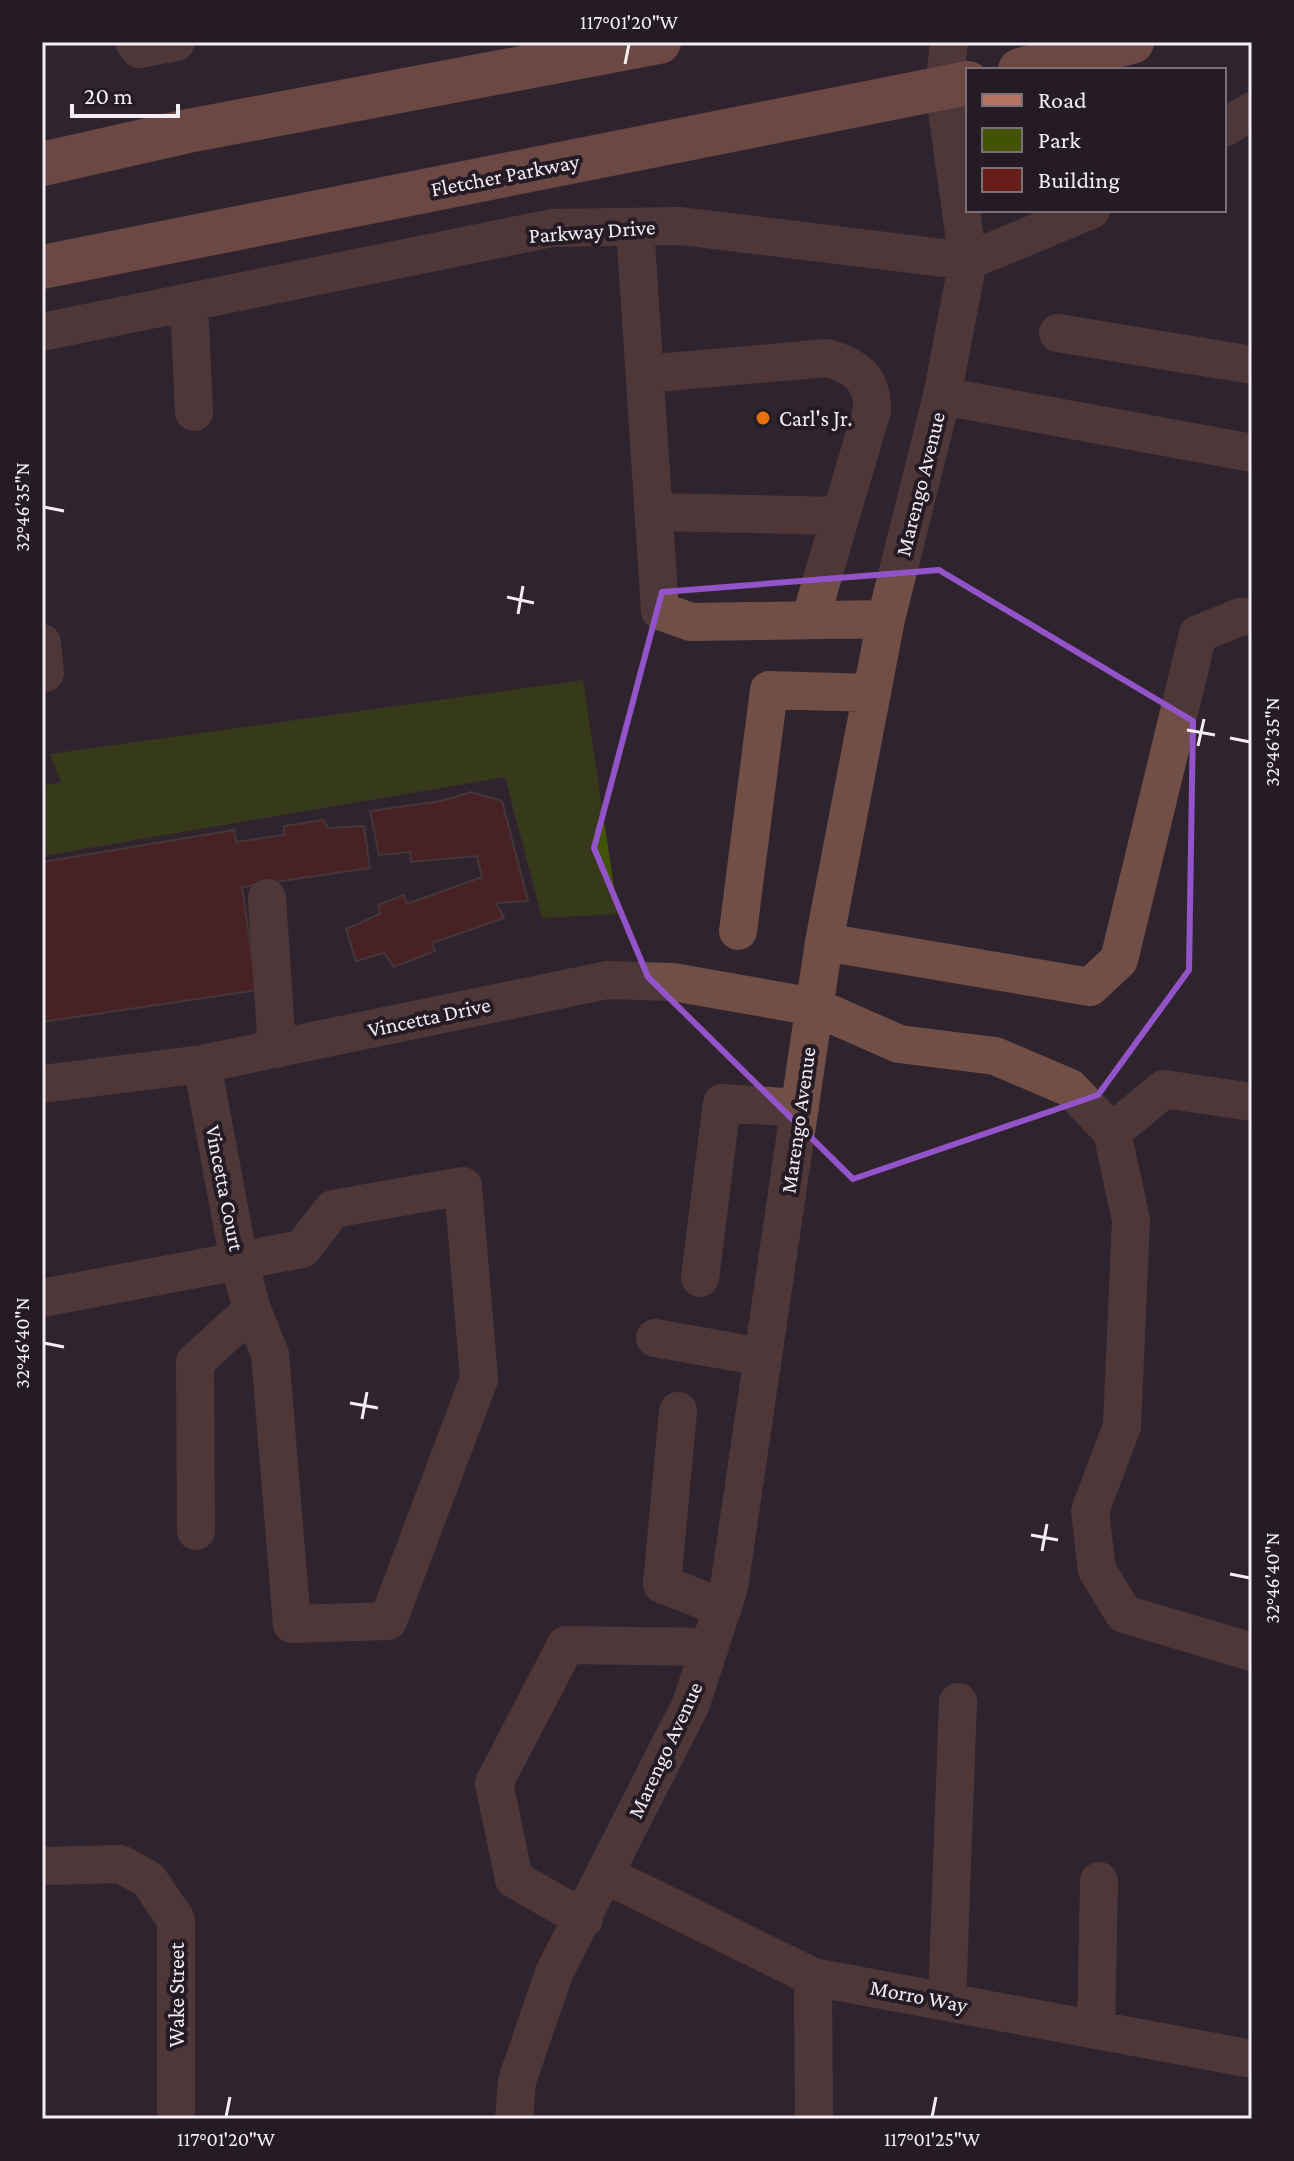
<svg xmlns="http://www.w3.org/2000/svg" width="1294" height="2161" font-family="'Crimson Pro',serif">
<rect width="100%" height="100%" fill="#2f242e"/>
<path fill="#425305" d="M583 680 618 914 542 918 505 777 42 856V786L61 782 50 754Z"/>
<path fill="#671e1b" stroke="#5e4e4b" stroke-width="2" d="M471 792 502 801 528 901 496 903 504 918 432 943 435 951 394 967 384 953 356 961 346 929 380 914 378 905 404 895 407 904 482 877 477 856 411 862 410 852 379 855 370 811 441 801Z
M323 820 328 828 364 826 370 868 242 887 257 990 42 1022V862L234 830 236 842 284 835V826Z"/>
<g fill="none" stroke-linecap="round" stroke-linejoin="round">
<path stroke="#714f46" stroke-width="38" d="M134 42 139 49 176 42
M1224 128 1252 111
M635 227 660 611 691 622 886 619
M189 302 194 412
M42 332 552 228 680 226 968 261 1091 210
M1058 333 1252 365
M645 374 827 358C856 366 873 379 872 410L810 620
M942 396 1252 453
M654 512 840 516
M42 643 45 673
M267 898 277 1049
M738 931 769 690 872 693
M824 942 1090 987 1119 960 1198 634 1240 617H1252
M42 1084 202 1064 607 980 673 982 815 1007 899 1044 995 1056 1070 1088 1112 1132 1131 1220 1122 1426 1090 1511 1097 1570 1124 1614 1252 1652
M1112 1132 1164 1089 1252 1102
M700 1278 722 1103 800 1108
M42 1298 302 1249 333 1209 463 1186 479 1379 388 1621 292 1624 270 1354 252 1310 239 1261 202 1064
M655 1338 763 1357
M678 1411 662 1584 723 1608
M196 1531 195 1362 252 1310
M42 1866 121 1864 149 1880 176 1920V2119
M606 1875 813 1977 1252 2059
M584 1919 514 1879 494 1783 566 1645 710 1647
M813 1977 814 2119
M947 2001 958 1702
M1096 2030 1099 1881
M514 2119 517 2081 554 1973 691 1704 729 1587 824 942 886 619 942 396 968 261 944 89 949 42"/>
<path stroke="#b77462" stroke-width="44" d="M1020 70 1132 42
M42 164 188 131 659 42
M42 267 968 83"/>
</g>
<path d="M0 0H1294V2161H0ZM939 570 1193 721 1189 970 1098 1095 853 1179 648 977 594 848 662 592Z" fill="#2f242e" fill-opacity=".55" fill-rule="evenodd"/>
<path fill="none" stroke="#9353c9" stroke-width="6" stroke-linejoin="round" d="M939 570 1193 721 1189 970 1098 1095 853 1179 648 977 594 848 662 592Z"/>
<path fill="none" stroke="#f4edf3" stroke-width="3" d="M625 64 629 44M44 507 64 511M507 597 534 603M518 614 523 586M1187 730 1215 735M1230 738 1250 742M1198 746 1204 719M44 1343 64 1347M350 1403 378 1408M362 1419 367 1392M1031 1535 1058 1540M1042 1551 1047 1524M1230 1574 1250 1578M226 2117 230 2097M932 2117 936 2097"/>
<circle fill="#e8710a" stroke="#251b24" stroke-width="3" cx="763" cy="418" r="8"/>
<g text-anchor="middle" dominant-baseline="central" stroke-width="8" stroke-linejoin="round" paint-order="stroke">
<g font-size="22" fill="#f4edf3" stroke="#251b24">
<text transform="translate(505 175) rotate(-11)">Fletcher Parkway</text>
<text transform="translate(592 231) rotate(-4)">Parkway Drive</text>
<text transform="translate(920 484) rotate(-76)">Marengo Avenue</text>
<text transform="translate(429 1017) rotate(-12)">Vincetta Drive</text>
<text transform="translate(798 1120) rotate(-82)">Marengo Avenue</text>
<text transform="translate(225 1188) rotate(79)">Vincetta Court</text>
<text transform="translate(665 1750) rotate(-65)">Marengo Avenue</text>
<text transform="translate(176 1995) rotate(-90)">Wake Street</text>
<text transform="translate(919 1996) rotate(11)">Morro Way</text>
</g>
<g font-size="22" fill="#f4edf3" stroke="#251b24" text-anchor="start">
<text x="779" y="418">Carl's Jr.</text>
</g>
</g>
<rect width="1294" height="2161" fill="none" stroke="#251b24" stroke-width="88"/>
<rect x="966" y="68" width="260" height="144" fill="#251b24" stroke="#786f77" stroke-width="2"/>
<rect x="982" y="94" width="40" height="12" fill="#b77462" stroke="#786f77" stroke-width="2"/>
<text x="1038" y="108" font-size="24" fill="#f4edf3">Road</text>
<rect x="982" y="128" width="40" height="24" fill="#425305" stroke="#786f77" stroke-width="2"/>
<text x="1038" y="148" font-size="24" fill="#f4edf3">Park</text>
<rect x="982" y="168" width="40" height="24" fill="#671e1b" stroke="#786f77" stroke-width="2"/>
<text x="1038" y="188" font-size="24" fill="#f4edf3">Building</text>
<path d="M72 104v12h106v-12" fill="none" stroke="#f4edf3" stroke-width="4"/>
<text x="84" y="104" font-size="24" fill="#f4edf3" stroke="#251b24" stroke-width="6" paint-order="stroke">20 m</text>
<rect x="44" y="44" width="1206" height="2073" fill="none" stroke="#f4edf3" stroke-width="3"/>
<g font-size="20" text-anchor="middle" fill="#f4edf3">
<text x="629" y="29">117°01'20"W</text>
<text transform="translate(22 507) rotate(-90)" y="7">32°46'35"N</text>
<text transform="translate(1272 742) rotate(-90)" y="7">32°46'35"N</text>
<text transform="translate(22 1343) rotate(-90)" y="7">32°46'40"N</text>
<text transform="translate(1272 1578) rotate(-90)" y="7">32°46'40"N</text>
<text x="226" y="2146">117°01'20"W</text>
<text x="932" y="2146">117°01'25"W</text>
</g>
</svg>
